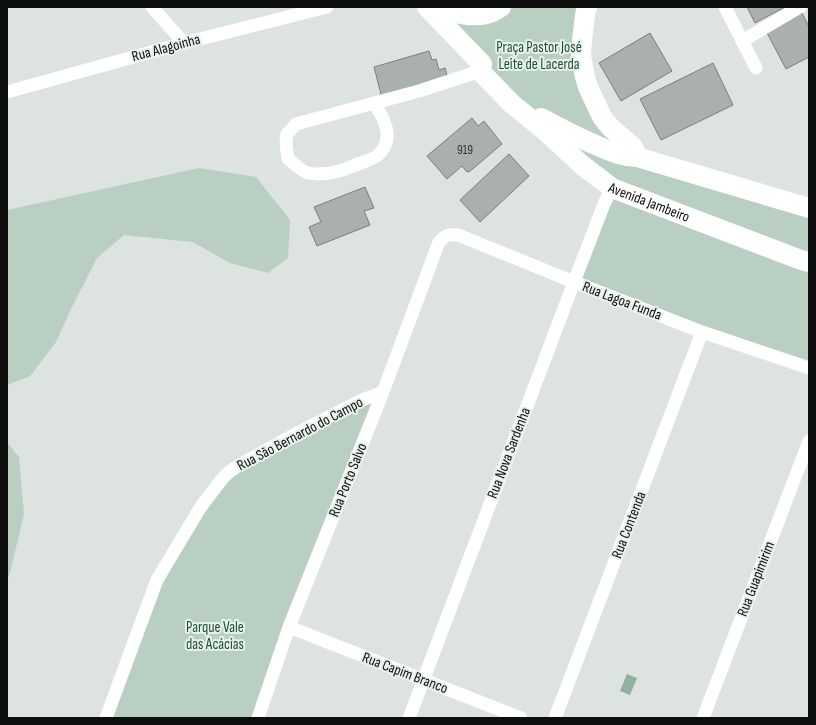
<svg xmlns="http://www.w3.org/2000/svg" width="816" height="725" font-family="'Sofia Sans Condensed',sans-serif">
<rect width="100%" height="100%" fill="#dde3e0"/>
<path fill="#b8cfc2" d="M431 7H593L589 80 610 140 809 210V368L574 283 616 180 513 100Z
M199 168 256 177 290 220 288 258 268 273 230 263 193 242 124 235 97 258 70 311 56 342 34 371 30 376 7 385V210Z
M381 387 260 718H109L158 583 225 471Z
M7 442 19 457 24 514 10 573 7 580Z"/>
<path fill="#90b19f" d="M627 674 637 678 630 695 620 691Z"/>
<path fill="#aab0ac" stroke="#7a7f7c" d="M747 7H785L755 23Z
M801 11 809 27V57L786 69 765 29Z
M650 33 672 71 621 101 599 63Z
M429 51 432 60 436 59 439 70 445 68 448 79 382 98 374 67Z
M713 63 733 105 661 140 640 99Z
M472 118 478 126 484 121 502 144 469 172 466 171 462 166 447 179 427 156Z
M509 154 529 176 480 222 460 200Z
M365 187 374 208 364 211 370 225 317 246 309 227 321 222 314 207Z"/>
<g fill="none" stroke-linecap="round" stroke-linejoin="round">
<path stroke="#fff" stroke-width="13" d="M152 7 184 43
M725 7 756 68
M742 41 800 7
M7 92 184 43 327 7
M374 103C385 119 395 140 378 155 373 160 359 163 353 166 339 172 323 176 308 173 302 172 293 162 288 159L286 144 287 134 296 124 419 91 480 71
M289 627 521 718
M106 718 151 596 157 580 200 508 222 479 228 473 236 467 299 432 362 400 383 392
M258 718 289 627 383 392 439 242C446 235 448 234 458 235L574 282 702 332 809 368
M409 718 574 282 604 204 612 188
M555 718 702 332
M703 718 809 441"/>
<g stroke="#fff" stroke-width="20">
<path id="s1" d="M427 7 482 64 480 71 512 104 543 129 582 165 612 188 801 260 809 262"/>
<path d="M439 7C451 14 477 18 490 13 494 12 497 9 501 7"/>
<path d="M587 7 585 15 582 40 581 56 585 77 588 87 602 117 611 128 633 147 637 157"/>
<path d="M541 118C560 128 578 138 598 146 610 151 622 157 637 157L809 208"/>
</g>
</g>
<g text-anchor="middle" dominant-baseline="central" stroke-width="4" stroke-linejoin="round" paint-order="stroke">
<g font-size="13" fill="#343736">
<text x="465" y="150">919</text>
</g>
<g font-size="15" fill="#155137" stroke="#eaf1ed">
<text x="539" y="47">Praça Pastor José<tspan x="539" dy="17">Leite de Lacerda</tspan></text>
<text x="215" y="627">Parque Vale<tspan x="215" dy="17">das Acácias</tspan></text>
</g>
<g font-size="15" fill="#0d0f0e" stroke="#eaf1ed">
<text transform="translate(166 48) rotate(-15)">Rua Alagoinha</text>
<text stroke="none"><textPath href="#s1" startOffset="303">Avenida Jambeiro</textPath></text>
<text transform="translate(622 301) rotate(21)">Rua Lagoa Funda</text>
<text transform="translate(300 434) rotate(-28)">Rua São Bernardo do Campo</text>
<text transform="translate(509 453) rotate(-69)">Rua Nova Sardenha</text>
<text transform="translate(348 480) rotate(-68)">Rua Porto Salvo</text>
<text transform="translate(629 525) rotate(-69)">Rua Contenda</text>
<text transform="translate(756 579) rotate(-69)">Rua Guapimirim</text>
<text transform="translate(405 673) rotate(21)">Rua Capim Branco</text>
</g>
</g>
<rect width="816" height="725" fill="none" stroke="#0d0f0e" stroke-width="16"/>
</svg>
